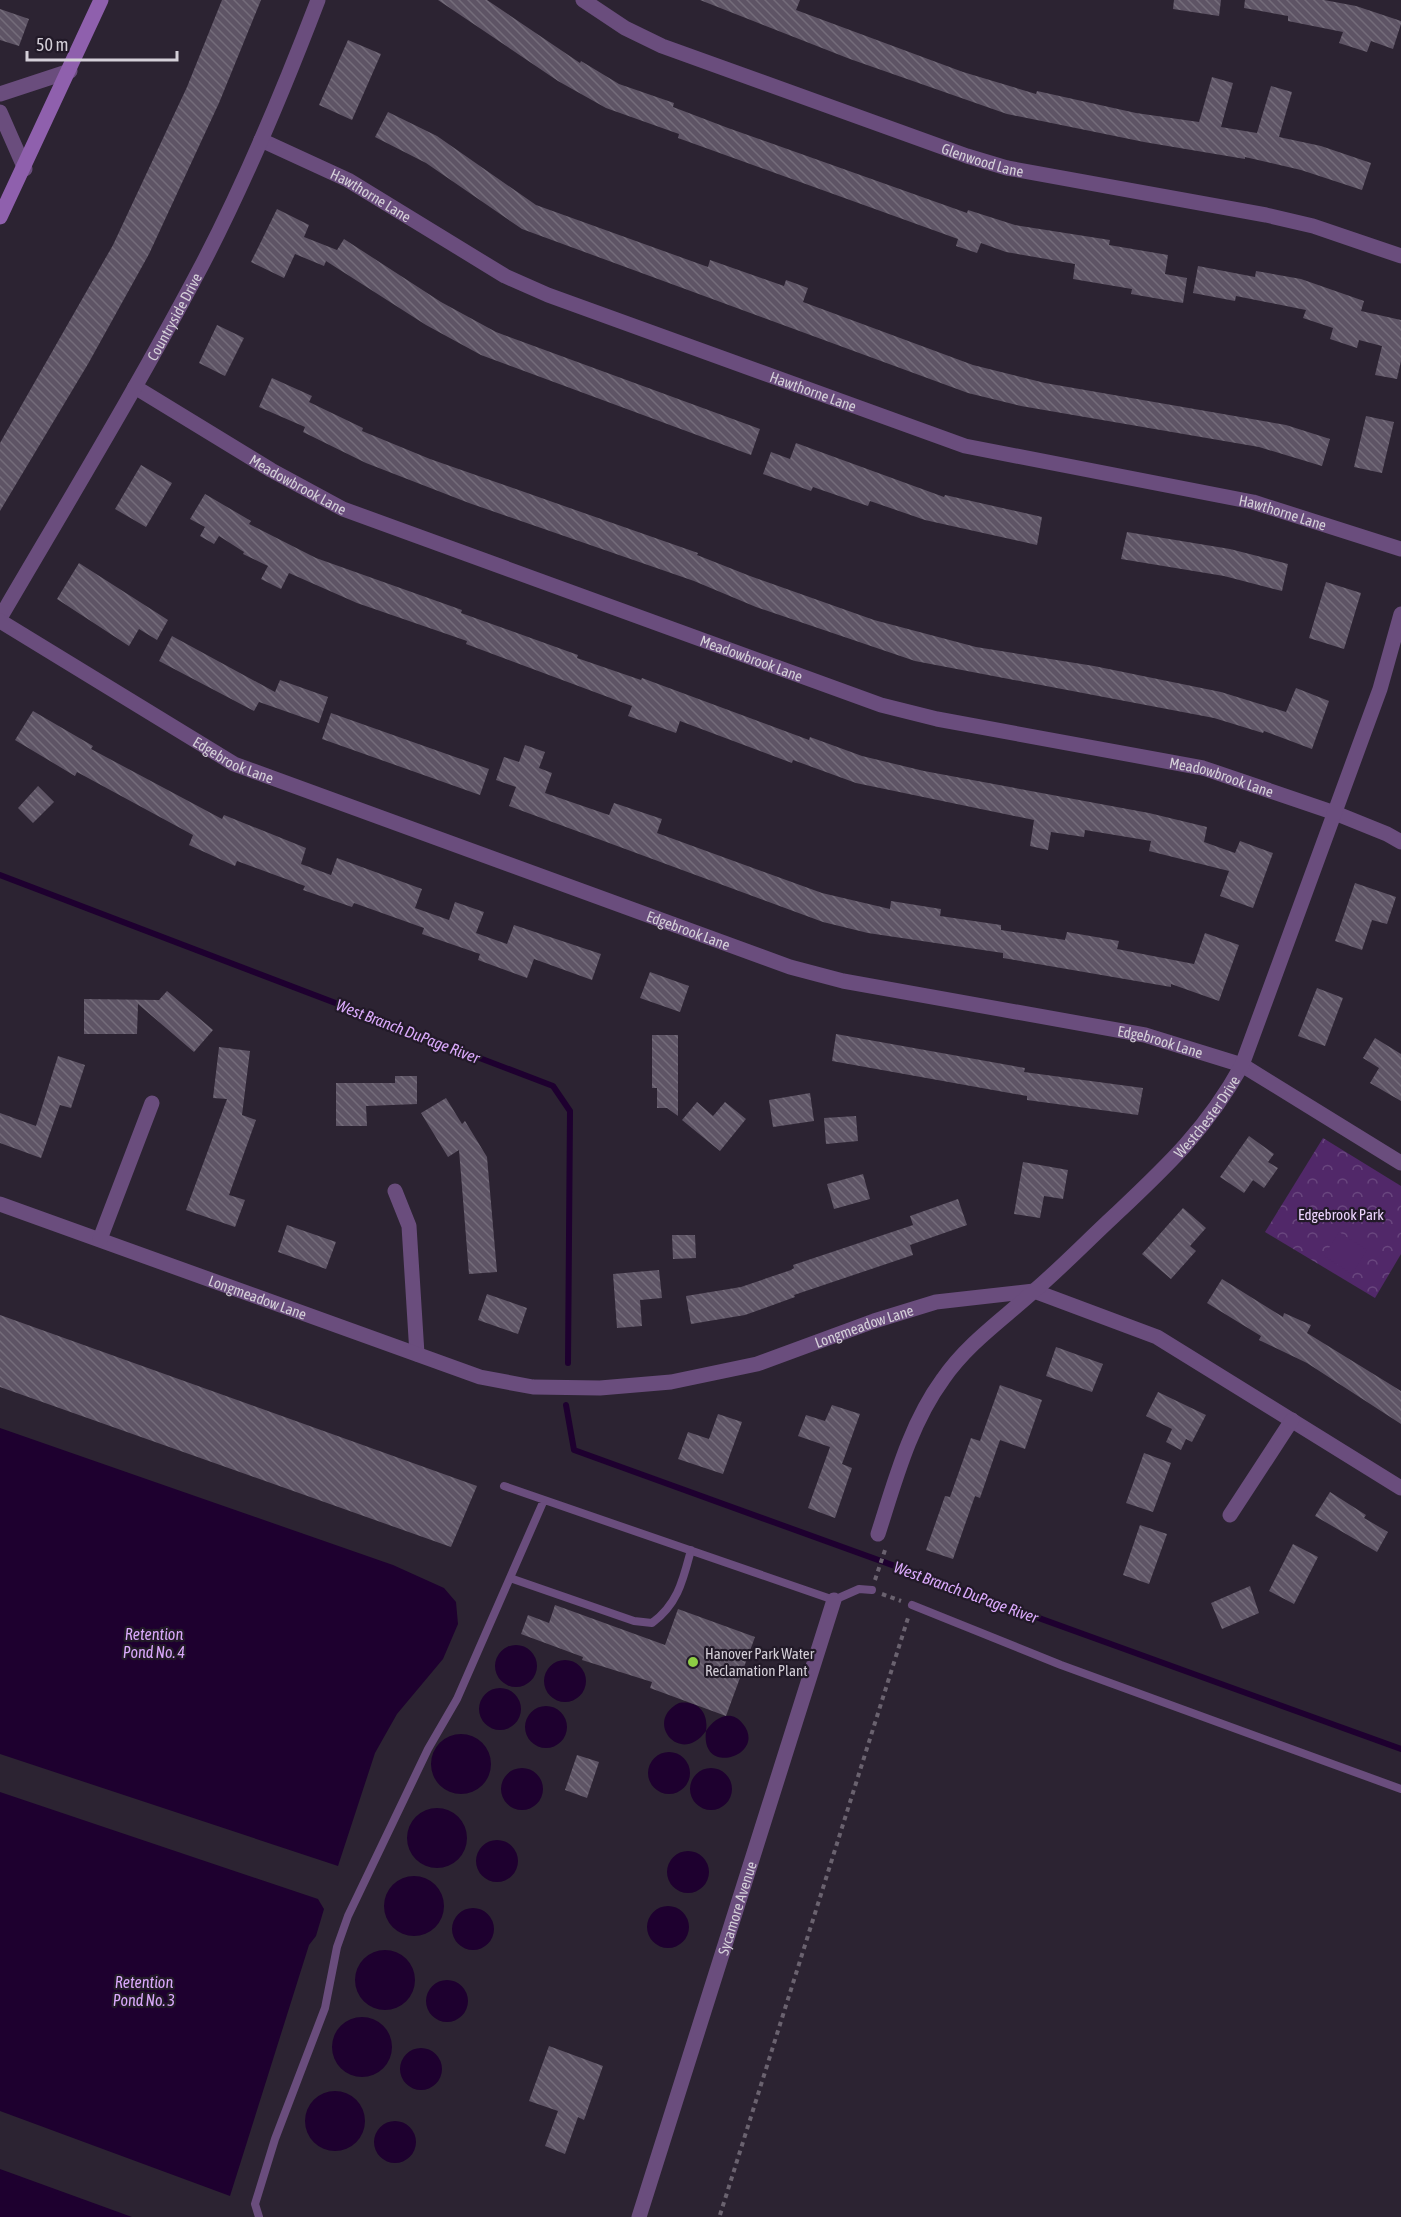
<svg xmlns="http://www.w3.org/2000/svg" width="1401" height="2217" font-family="'Asap Condensed',sans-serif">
<defs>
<pattern id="park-crowns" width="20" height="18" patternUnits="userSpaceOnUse" patternTransform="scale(1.5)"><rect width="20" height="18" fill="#512869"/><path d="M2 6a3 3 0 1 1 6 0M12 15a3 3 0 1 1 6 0" fill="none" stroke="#69467e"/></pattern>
<pattern id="building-back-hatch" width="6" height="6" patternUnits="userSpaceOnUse" patternTransform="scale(1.5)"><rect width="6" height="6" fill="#5e5465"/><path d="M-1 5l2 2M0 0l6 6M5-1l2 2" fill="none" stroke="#746c7a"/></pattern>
</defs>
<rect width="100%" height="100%" fill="#2c2332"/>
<path fill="url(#park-crowns)" d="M1323 1138 1401 1186V1254L1375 1298 1265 1232Z"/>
<path fill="#512869" d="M1339 1232 1367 1250 1352 1274 1324 1256Z"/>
<path fill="#1e002f" d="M0 1428 393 1565 444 1588 456 1602 458 1624 443 1659 397 1714 375 1753 338 1866 0 1754Z
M495 1666a21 21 0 1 1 42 0a21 21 0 1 1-42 0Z
M544 1681a21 21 0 1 1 42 0a21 21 0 1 1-42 0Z
M479 1709a21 21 0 1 1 42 0a21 21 0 1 1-42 0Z
M679 1703C697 1700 709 1712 706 1731 714 1718 731 1708 743 1724 768 1755 700 1778 706 1731 680 1767 643 1721 679 1703Z
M525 1727a21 21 0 1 1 42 0a21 21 0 1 1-42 0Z
M431 1764a30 30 0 1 1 60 0a30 30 0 1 1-60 0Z
M648 1773a21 21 0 1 1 42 0a21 21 0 1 1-42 0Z
M690 1789a21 21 0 1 1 42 0a21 21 0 1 1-42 0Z
M501 1789a21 21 0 1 1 42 0a21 21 0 1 1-42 0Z
M0 1792 318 1899 324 1909 316 1936 309 1945 230 2196 0 2111Z
M407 1838a30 30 0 1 1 60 0a30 30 0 1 1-60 0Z
M476 1861a21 21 0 1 1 42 0a21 21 0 1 1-42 0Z
M667 1872a21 21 0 1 1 42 0a21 21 0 1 1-42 0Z
M384 1906a30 30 0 1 1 60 0a30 30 0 1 1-60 0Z
M647 1927a21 21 0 1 1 42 0a21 21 0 1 1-42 0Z
M452 1929a21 21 0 1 1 42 0a21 21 0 1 1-42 0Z
M355 1980a30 30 0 1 1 60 0a30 30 0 1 1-60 0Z
M426 2001a21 21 0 1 1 42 0a21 21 0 1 1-42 0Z
M332 2047a30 30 0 1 1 60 0a30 30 0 1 1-60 0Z
M400 2069a21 21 0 1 1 42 0a21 21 0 1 1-42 0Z
M305 2121a30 30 0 1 1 60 0a30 30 0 1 1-60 0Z
M374 2142a21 21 0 1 1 42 0a21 21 0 1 1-42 0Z
M0 2169 132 2217H0Z"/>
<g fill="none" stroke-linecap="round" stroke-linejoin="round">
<path stroke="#1e002f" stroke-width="6" d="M0 875 553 1086 570 1111 568 1363
M566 1405 574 1450 1401 1749"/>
</g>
<path fill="url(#building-back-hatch)" d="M222 0H261L219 103 149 254 88 364 0 511V443L113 245 187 87Z
M438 0H487L580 63 581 61 619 84 674 103 673 107 728 128 967 213 968 210 1015 225 1110 240 1109 245 1168 255 1165 274 1187 278 1183 303 1131 294 1132 289 1073 279 1075 264 1006 252 981 243 977 253 956 246 958 239 678 138 679 134 606 108 558 81Z
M700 0H800L796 10 963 72 1036 94 1037 91 1136 113 1199 122 1212 77 1233 83 1221 127 1257 133 1271 86 1292 92 1279 137 1321 146 1371 163 1362 190 1301 170 1245 157V159L1144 142 1007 114 850 59Z
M1174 0H1221L1219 16 1173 9Z
M1245 0H1324L1356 6 1401 21V24L1393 49 1371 41 1367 52 1339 43 1343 32 1288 21V16L1244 8Z
M0 9 29 19 19 46 0 40Z
M348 40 381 54 352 120 319 105Z
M388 112 437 136 536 205 708 267 710 260 784 286 786 280 808 288 803 302 973 365 1045 383 1286 425 1330 439 1322 466 1259 447 1021 406 968 393 522 229 426 163 375 137Z
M277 209 309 225 304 237 337 250 344 239 441 302 496 332 760 429 751 455 481 355 426 325 326 261 324 266 295 254 284 278 251 262Z
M1198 266 1255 277 1256 271 1301 279 1364 301 1361 311 1401 320V361L1397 379 1375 375 1382 346 1359 340 1357 348 1330 339 1333 328 1303 318 1306 310 1236 296 1235 301 1193 293Z
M217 325 244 338 225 376 199 363Z
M272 378 312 396 309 402 363 428 362 431 430 459 698 553 697 555 750 576 874 620 976 647 1094 666 1221 692 1286 712 1296 688 1329 701 1312 749 1264 731 1263 733 1214 718 915 661 756 607 694 581 469 503 366 463 303 432 305 427 259 407Z
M1366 416 1394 422 1382 473 1354 467Z
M796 443 944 497 945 495 1042 517 1037 545 925 520 870 501 868 506 813 487 811 491 763 474 771 452 790 459Z
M141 465 172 483 146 527 115 509Z
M205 494 251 521 249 524 316 558 462 610 461 613 578 655 577 658 641 680 642 678 809 740 810 737 862 756 924 771 1149 813 1207 827 1204 842 1235 853 1240 841 1273 853 1253 908 1220 896 1229 871 1149 851 1151 841 1085 830 1084 837 1051 832 1048 850 1030 846 1034 820 856 783 793 760 792 763 680 721 676 733 628 716 632 706 466 644 467 641 357 603 289 573 281 589 261 579 268 566 243 554 244 552 219 536 214 544 200 536 205 527 190 519Z
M1127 532 1230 549 1288 564 1282 591 1224 576 1121 559Z
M79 563 168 620 157 640 139 629 129 646 57 599Z
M1326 582 1361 593 1344 649 1309 638Z
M172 636 275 692 280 680 328 697 319 723 259 702 254 711 159 661Z
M33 711 93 746 91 749 222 819 224 815 306 848 301 864 331 875 337 858 422 889 415 908 449 920 455 902 484 912 476 933 507 944 514 925 601 954 592 980 534 959 527 978 478 960 480 954 422 934 424 928 354 903 352 907 303 890 305 886 237 861 235 866 189 845 193 835 77 772 75 776 15 740Z
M331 713 489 769 480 795 322 739Z
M525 745 545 752 539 768 552 773 545 793 609 815 614 803 662 819 657 833 822 893 890 909 891 901 941 909 940 916 1001 925V930L1065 940 1067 932 1119 941 1117 949 1194 964 1205 933 1239 945 1219 1001 1171 984V987L1003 958V953L868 933 823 922 509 806 516 787 496 780 504 757 519 762Z
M38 786 54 802 33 823 18 808Z
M1355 883 1396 897 1387 924 1372 920 1362 950 1335 941Z
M650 972 689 986 680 1012 640 998Z
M1317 988 1343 998 1325 1046 1298 1036Z
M167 991 213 1030 194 1052 138 1004 137 1034H84V999L159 1000Z
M836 1034 1025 1068 1024 1072 1143 1088 1138 1115 1027 1100V1096L832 1061Z
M652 1035H678V1116L667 1108H657V1088H652Z
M1375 1038 1401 1054V1101L1370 1083 1379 1068 1363 1058Z
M219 1047 250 1051 242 1115 256 1120 229 1195 245 1200 235 1227 186 1210 227 1099 213 1098Z
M58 1056 85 1065 71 1108 60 1105 41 1158 0 1143V1113L36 1126Z
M395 1076H417V1104L366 1106 367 1126H336V1083H395Z
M810 1093 814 1121 773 1127 769 1100Z
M446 1098 462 1124 465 1121 487 1157 497 1272 469 1274 459 1150 448 1157 421 1113Z
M697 1102 713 1116 725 1102 746 1119 720 1151 682 1120Z
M856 1116 858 1141 826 1144 824 1118Z
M1249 1136 1274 1154 1268 1162 1278 1168 1264 1188 1253 1180 1244 1193 1220 1177Z
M1023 1162 1068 1170 1063 1199 1044 1196 1040 1218 1014 1214Z
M863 1174 870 1199 834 1209 827 1184Z
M958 1199 967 1225 910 1245 913 1255 794 1295 795 1297 745 1315 691 1324 686 1296 741 1287 791 1270 794 1268 793 1265 913 1225 910 1216Z
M1183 1208 1206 1228 1190 1246 1196 1251 1171 1279 1142 1254Z
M287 1225 336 1242 326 1269 278 1252Z
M672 1235H695L696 1258 673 1259Z
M659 1270 662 1298 640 1300 642 1326 617 1328 613 1274Z
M1222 1279 1283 1317 1284 1313 1311 1325 1307 1333 1401 1391V1424L1307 1363 1259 1340 1261 1336 1207 1303Z
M487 1294 527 1308 518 1334 478 1320Z
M0 1315 477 1486 451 1547 0 1387Z
M1056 1347 1103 1364 1092 1392 1046 1376Z
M1000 1385 1042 1400 1025 1449 1000 1440 980 1498 975 1496 953 1559 926 1550 945 1496 950 1497 971 1438 980 1441Z
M1158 1392 1206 1415 1192 1442 1186 1439 1181 1450 1166 1442 1172 1429 1146 1416Z
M832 1405 860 1414 842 1464 852 1468 835 1518 808 1508 830 1447 798 1436 806 1415 825 1421Z
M718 1414 742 1422 723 1474 678 1459 688 1432 709 1439Z
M1144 1453 1171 1463 1153 1512 1126 1503Z
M1330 1492 1366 1515 1364 1518 1388 1532 1377 1552 1315 1516Z
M1140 1525 1167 1534 1149 1584 1123 1575Z
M1293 1544 1318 1557 1294 1604 1269 1591Z
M1250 1586 1259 1613 1222 1629 1211 1603Z
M555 1605 665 1645 678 1609 755 1637 726 1716 650 1688 652 1682 582 1660 583 1657 521 1634 528 1615 549 1623Z
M577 1755 599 1762 587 1798 565 1790Z
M549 2046 603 2066 584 2120 578 2117 565 2154 545 2146 558 2111 529 2101Z"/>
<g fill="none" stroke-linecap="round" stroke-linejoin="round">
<path stroke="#6a626f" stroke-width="4" stroke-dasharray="4.5 4.5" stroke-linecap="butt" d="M875 1580 885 1550
M882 1594 901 1601
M720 2215 908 1618"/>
<path stroke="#6a4d7d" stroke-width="8" d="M504 1486 834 1600 859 1589 872 1590
M510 1578 634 1621 652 1623C678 1604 683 1580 691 1550
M912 1605 1061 1665 1401 1789
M259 2217 255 2204 275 2139 325 2008 337 1947 348 1916 428 1749 457 1699 544 1500"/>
<g stroke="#6a4d7d" stroke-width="15">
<path id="s1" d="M583 0 625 28 662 46 967 156 1007 168 1266 215 1313 226 1401 256"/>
<path d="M0 94 70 71"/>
<path d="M0 112 25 169"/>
<path id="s2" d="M261 140 348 180 505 276 548 295 965 446 1253 502 1401 549"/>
<path id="s3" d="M135 387 271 470 343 509 881 705 937 719 1203 768 1335 813 1387 834 1401 842"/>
<path id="s4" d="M0 618C69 500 140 383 203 263 247 178 284 89 318 0"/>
<path id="s5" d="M0 621 234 764 790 967 843 981 1145 1035 1242 1065 1401 1163"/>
<path d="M395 1191 409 1226 417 1354"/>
<path id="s6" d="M0 1204 480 1377 533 1387 600 1388 671 1382 757 1364 874 1321 936 1302 1034 1291 1157 1337 1401 1488"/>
<path d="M100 1239 152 1103"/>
<path d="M1230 1515 1292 1420"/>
<path id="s7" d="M878 1534C895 1481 910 1424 943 1379 968 1343 1002 1320 1034 1291 1062 1267 1087 1241 1114 1216 1166 1167 1207 1129 1242 1065L1380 689 1401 614"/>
<path id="s8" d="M639 2217 834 1600"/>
</g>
<path stroke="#8f60ad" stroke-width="15" d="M0 217 101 0"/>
</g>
<circle fill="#8dce44" stroke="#221a28" stroke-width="2" cx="693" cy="1662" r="6"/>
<g text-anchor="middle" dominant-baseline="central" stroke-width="4.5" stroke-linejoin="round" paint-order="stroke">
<g font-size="15" fill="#d4cfd8" stroke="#221a28">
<text stroke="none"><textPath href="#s1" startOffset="432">Glenwood Lane</textPath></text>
<text stroke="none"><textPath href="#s2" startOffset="123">Hawthorne Lane</textPath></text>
<text stroke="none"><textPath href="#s4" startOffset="348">Countryside Drive</textPath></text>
<text stroke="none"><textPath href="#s2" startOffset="609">Hawthorne Lane</textPath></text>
<text stroke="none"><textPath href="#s3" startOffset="190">Meadowbrook Lane</textPath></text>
<text stroke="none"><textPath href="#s2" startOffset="1095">Hawthorne Lane</textPath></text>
<text stroke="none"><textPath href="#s3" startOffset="676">Meadowbrook Lane</textPath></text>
<text stroke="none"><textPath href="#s5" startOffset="272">Edgebrook Lane</textPath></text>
<text stroke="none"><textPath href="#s3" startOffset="1162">Meadowbrook Lane</textPath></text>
<text stroke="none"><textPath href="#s5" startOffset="758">Edgebrook Lane</textPath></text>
<text stroke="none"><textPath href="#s5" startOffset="1244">Edgebrook Lane</textPath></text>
<text stroke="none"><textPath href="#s7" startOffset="542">Westchester Drive</textPath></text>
<text stroke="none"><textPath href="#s6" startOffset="274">Longmeadow Lane</textPath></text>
<text stroke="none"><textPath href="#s6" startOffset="904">Longmeadow Lane</textPath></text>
<text stroke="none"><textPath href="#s8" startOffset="324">Sycamore Avenue</textPath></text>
</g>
<g font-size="15" fill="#edd4fe" stroke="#221a28">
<text x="1341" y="1214">Edgebrook Park</text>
</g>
<g font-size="15" fill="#d4cfd8" stroke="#221a28" text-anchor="start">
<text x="705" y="1653">Hanover Park Water<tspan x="705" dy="17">Reclamation Plant</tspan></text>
</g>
<g font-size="16" font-style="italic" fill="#daa9fb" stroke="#221a28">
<text transform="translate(408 1031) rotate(21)">West Branch DuPage River</text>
<text transform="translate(966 1592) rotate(20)">West Branch DuPage River</text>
<text x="154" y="1634">Retention<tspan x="154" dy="18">Pond No. 4</tspan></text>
<text x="144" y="1982">Retention<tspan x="144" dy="18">Pond No. 3</tspan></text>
</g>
</g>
<path d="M27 51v9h150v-9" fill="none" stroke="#d4cfd8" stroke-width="3"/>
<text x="36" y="51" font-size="18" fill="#d4cfd8" stroke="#221a28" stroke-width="4.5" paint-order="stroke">50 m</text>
</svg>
